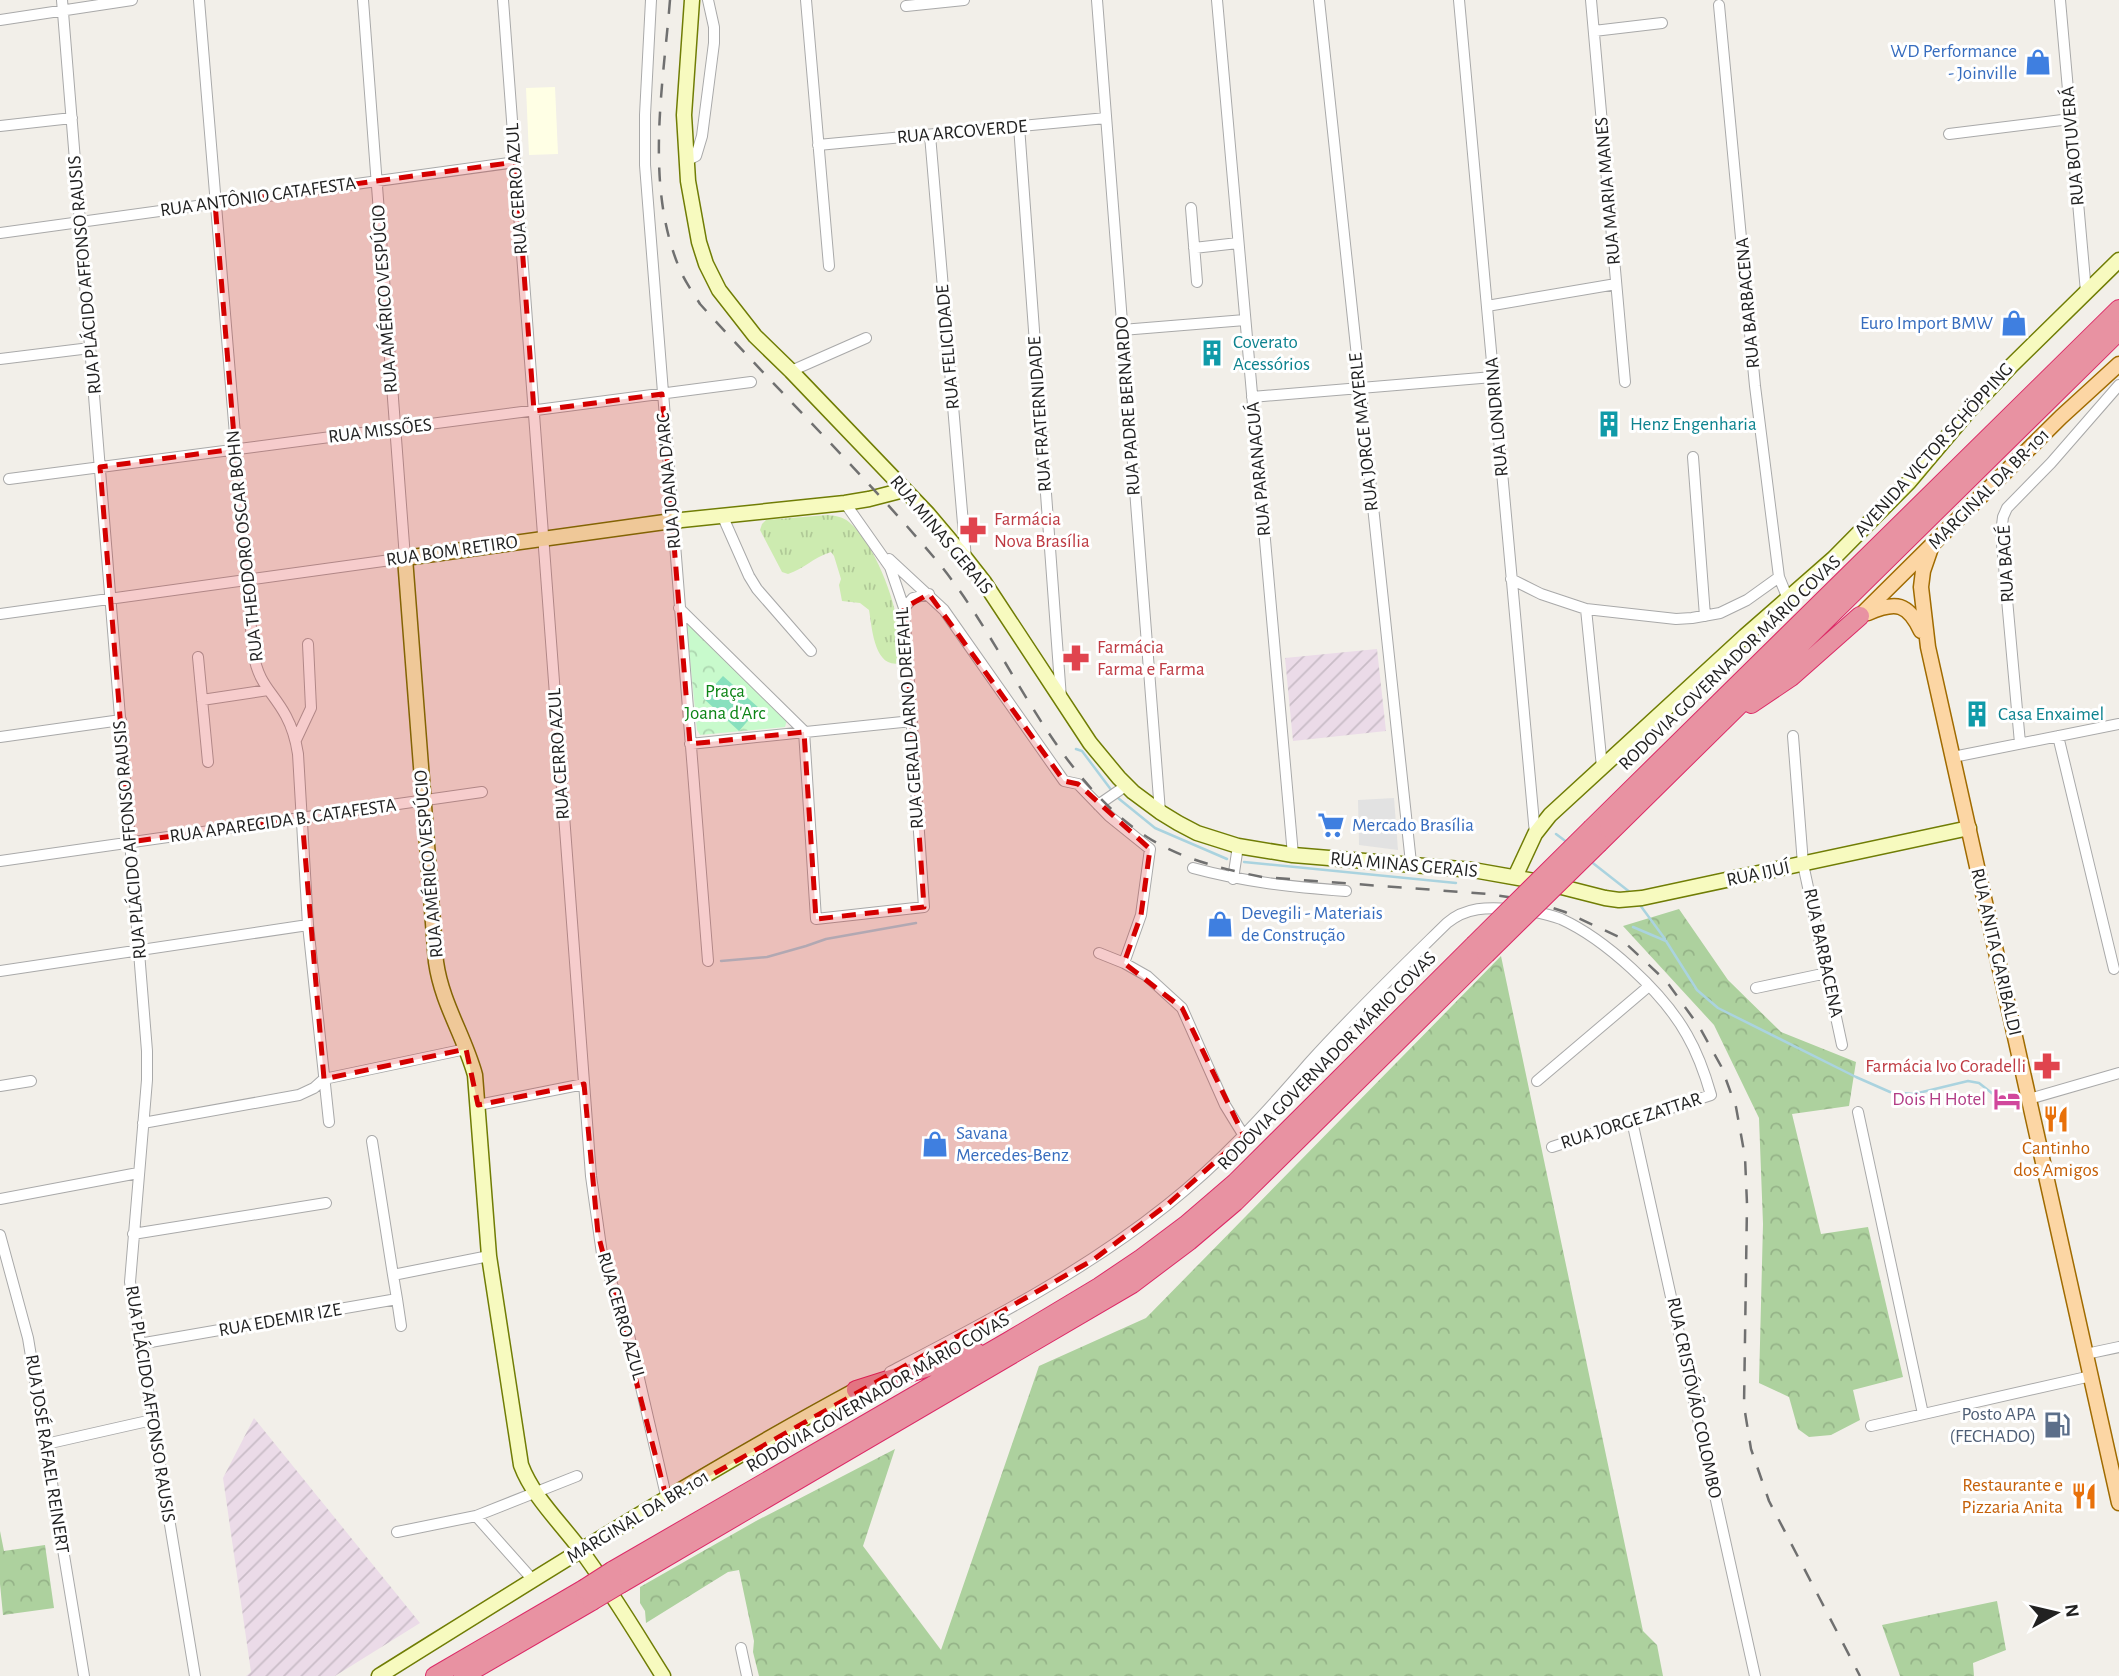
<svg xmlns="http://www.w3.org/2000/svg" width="2119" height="1676" font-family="'Alegreya Sans',sans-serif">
<defs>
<pattern id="industrial-furrows" width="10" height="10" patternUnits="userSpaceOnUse" patternTransform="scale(1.75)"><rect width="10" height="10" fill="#ebdbe8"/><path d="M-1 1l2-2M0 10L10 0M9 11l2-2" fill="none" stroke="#c9bcc7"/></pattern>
<pattern id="grass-tufts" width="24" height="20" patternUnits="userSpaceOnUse" patternTransform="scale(1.75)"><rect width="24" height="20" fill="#cdebb0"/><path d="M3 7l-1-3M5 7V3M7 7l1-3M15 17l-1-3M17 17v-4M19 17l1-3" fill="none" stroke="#b0c997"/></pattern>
<pattern id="forest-crowns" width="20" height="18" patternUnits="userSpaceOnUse" patternTransform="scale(1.75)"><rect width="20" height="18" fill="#add19e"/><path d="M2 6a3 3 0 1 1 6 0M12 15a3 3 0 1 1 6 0" fill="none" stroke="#95b388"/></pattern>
<pattern id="park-crowns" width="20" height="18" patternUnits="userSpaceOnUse" patternTransform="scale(1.75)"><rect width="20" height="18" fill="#c8facc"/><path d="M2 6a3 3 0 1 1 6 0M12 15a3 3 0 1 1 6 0" fill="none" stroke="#acd6af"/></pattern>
</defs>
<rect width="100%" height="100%" fill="#f2efe9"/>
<path fill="url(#industrial-furrows)" d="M1377 649 1386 731 1293 741 1285 658Z
M254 1418 420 1623 335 1676H246L251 1672 223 1478Z"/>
<path fill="#ffffe5" d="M555 87 558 154 529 155 526 88Z"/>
<path fill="url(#grass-tufts)" d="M828 515C836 516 843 517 849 522 875 544 894 597 899 630 900 641 900 652 901 663 874 670 872 627 869 610L860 603 842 601 839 585 841 579 834 556 831 552C812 558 804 569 788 574L782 572 760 530 762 524 766 520Z"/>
<path fill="url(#forest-crowns)" d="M1679 909 1728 980 1781 1032 1856 1062 1849 1106 1792 1114 1821 1234 1868 1227 1903 1377 1853 1390 1860 1420 1831 1435 1809 1437 1798 1429 1789 1397 1759 1383 1763 1224 1759 1118 1714 1025 1623 926Z
M1501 956 1643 1631 1657 1645 1663 1676H759L753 1652 754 1641 739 1570 728 1572 646 1623 645 1611 640 1603V1587L756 1521 895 1449 863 1546 941 1650 1039 1366 1146 1318Z
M0 1531 4 1551 45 1545 54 1608 3 1615 0 1584Z
M1997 1601 2006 1650 1973 1663 1974 1676H1900L1882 1625Z"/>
<path fill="url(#park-crowns)" d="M686 619 787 720 785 727 700 735 697 730Z"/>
<path fill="#88e0be" d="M723 676 759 708 739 731 703 698Z"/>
<path fill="#e2e2e2" d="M1394 798 1398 850 1359 845 1358 800Z"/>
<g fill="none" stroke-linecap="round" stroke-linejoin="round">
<path stroke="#aad3df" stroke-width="2.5" d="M1076 749 1082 751 1112 791
M1118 798 1155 828 1227 859
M1556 834 1568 843
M1589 860 1631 893
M1244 862 1456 883
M1640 905 1665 939
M1633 927 1666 941 1697 990 1718 1008 1856 1077 1890 1092 1914 1094 1968 1081 1979 1083 1993 1094
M721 961 767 957 806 946 826 939 916 923"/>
<g stroke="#a9a9a9" stroke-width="12">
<path id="street" d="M62 0 147 1051V1080L130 1282 195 1676
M199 0 253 652C259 686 272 690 286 716 293 729 296 741 298 754L308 925 329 1122
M503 0 591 1176 602 1254 629 1335 667 1500
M651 0 645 115V165L708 961
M806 0 829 266
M1097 0 1160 812
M1217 0 1293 855
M1319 0 1411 863
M1459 0 1535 834
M1591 0 1625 382
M2060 0 2086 292
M1719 5 1755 386 1779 577 1788 599
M906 6 964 0
M0 20 132 0
M1594 31 1662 23
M0 126 72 118
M1019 126 1061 698
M1949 134 2070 119
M930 135 966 559
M818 145 1106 118
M686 161 696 156 702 136 714 43V27L708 0
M1191 208 1197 282
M0 233 516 162
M1194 248 1238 243
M1487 306 1616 284
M1122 330 1245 320
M0 359 90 348
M791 371 866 338
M1252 397 1493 377
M1693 457 1705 616
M9 479 751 382
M722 515 749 576 757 589 811 651
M889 559 944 610 1064 781 1078 784 1109 816 1150 849 1141 915 1124 963
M1511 579 1541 594 1586 609 1676 619 1692 618 1720 613 1747 600 1779 577
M679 608 804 731 816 919 924 907 904 608 890 567 845 503
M904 608 913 598 929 594
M1586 609 1602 767
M0 614 405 558 363 0
M198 657 208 762
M202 700 268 690
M1793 736 1803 864 1842 1045
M2058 736 2114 969
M0 737 121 720
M296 740 311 708 308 644
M2020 743 2001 533 2003 517 2007 508 2051 463 2119 385
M690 744 912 721
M1953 757 2119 724
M1098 805 1127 785
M0 861 482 792
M1193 868C1244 882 1293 887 1346 891
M1233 879 1238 846
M1530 911C1541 913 1551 915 1561 919 1605 939 1663 992 1687 1035 1698 1054 1705 1074 1711 1095L1552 1147
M1099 953 1124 963 1147 976 1182 1008 1225 1105 1244 1136
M0 971 308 925
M1756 988 1827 973
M324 1079 466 1049
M1537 1081 1649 986
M0 1086 31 1081
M2029 1099 2119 1073
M478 1105 584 1084
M1858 1112 1923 1414
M1632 1121 1755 1676
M143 1123 299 1095 314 1088 324 1079
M372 1141 393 1275 489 1256
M0 1199 138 1173
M133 1234 326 1203
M0 1235 28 1338 84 1676
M397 1299 401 1326
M139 1344 397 1299 393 1275
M2086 1354 2119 1347
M890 1372C986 1322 1082 1273 1167 1205 1220 1163 1265 1114 1309 1063 1352 1015 1401 968 1447 923 1466 907 1488 907 1511 909
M1871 1426 2091 1376
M46 1444 152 1420
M476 1516 533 1580
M397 1532 476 1516 577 1476
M741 1648 747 1676"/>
</g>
<g stroke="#707d05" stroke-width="17">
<path id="secondary" d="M692 0 684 115 688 181 699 242 706 264 719 290 755 336 791 371 928 514 966 559 984 582 1090 743 1119 778 1133 792 1160 812 1178 823 1197 833 1238 846 1293 855 1473 870 1546 883 1605 898 1619 900 1642 898 1969 828
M1515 877 1535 834 1550 815 1745 636 1834 558 1909 482 1968 412 2011 366 2119 260
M379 1676C536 1578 693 1478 856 1390
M663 1676C636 1633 610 1589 580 1549 560 1522 533 1497 521 1465L489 1256 475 1075C464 1035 442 1004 436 962L405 558 672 521 845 503 869 499 904 490"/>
</g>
<g stroke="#a06b00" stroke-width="17">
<path id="primary" d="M1932 545 1923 571 1921 587 1928 647 2119 1503
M1868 613C1896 601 1908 603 1921 631
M1860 616 2061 417 2119 364"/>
</g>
<g stroke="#dc2a67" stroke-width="20">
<path id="highway" d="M1751 704 1791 677 1860 616
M1592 828 2119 309
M1599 843 2119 331
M856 1390 976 1352
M612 1571 1009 1341 1099 1287 1142 1258 1186 1225 1236 1182 1474 945
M622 1583 1132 1284 1189 1241 1235 1202 1486 954
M435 1676 584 1589
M463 1676 592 1601"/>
</g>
<use href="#street" stroke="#fff" stroke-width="10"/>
<use href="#secondary" stroke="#f7fabf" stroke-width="14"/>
<use href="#primary" stroke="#fcd6a4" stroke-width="14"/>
<use href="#highway" stroke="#e892a2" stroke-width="18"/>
<path stroke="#707070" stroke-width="2.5" stroke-dasharray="14 14" stroke-linecap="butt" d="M670 0C663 88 644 188 681 272 686 283 694 294 700 304 778 391 862 472 937 561 1010 649 1049 773 1147 837 1181 859 1223 869 1262 877L1488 894 1529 900 1565 912 1619 937 1667 982 1700 1028 1721 1066 1736 1107 1745 1157 1747 1204 1744 1406 1751 1449 1769 1501 1860 1676"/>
<g stroke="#dc2a67" stroke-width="20" stroke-linecap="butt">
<path id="highway-bridge" d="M1474 945 1592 828
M1486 954 1599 843
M584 1589 612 1571
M592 1601 622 1583"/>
</g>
<use href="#highway-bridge" stroke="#e892a2" stroke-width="18"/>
</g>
<path fill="#d40000" fill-opacity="0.2" stroke="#d40000" stroke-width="5" stroke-dasharray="14 9" stroke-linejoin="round" d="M516 162 534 411 662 394 690 744 804 732 816 919 924 907 904 608 929 594 1064 781 1078 784 1150 849 1141 915 1124 963 1182 1008 1244 1136 1168 1204 1093 1260 667 1500 598 1234 584 1084 478 1105 466 1049 324 1079 302 818 130 842 100 467 235 449 215 203Z"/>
<defs>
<g id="shop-bare" transform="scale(2.1)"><path d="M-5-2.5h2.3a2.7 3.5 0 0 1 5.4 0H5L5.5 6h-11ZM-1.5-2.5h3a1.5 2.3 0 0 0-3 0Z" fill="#3f7fe0" stroke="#fff" stroke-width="2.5" paint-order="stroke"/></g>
<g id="building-bare" transform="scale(2.1)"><path d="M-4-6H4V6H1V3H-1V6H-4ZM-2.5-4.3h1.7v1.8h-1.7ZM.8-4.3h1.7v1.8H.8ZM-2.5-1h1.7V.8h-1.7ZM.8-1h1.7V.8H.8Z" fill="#0f9aa8" stroke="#fff" stroke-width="2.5" paint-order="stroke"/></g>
<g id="pharmacy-bare" transform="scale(2.1)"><path d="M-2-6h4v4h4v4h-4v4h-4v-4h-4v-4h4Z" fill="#e0444e" stroke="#fff" stroke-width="2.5" paint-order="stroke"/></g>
<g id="supermarket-bare" transform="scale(2.1)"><path d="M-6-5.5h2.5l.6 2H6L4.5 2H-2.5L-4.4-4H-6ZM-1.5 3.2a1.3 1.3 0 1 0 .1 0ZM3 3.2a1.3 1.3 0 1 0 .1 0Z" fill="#3f7fe0" stroke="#fff" stroke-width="2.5" paint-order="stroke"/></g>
<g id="hotel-bare" transform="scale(2.1)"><path d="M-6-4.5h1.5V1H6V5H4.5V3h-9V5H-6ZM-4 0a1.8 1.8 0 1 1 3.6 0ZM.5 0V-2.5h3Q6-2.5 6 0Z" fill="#d1479c" stroke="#fff" stroke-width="2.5" paint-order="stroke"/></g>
<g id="restaurant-bare" transform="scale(2.1)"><path d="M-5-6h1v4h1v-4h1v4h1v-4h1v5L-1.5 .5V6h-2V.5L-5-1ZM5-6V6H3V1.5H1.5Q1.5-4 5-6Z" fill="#e8710a" stroke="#fff" stroke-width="2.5" paint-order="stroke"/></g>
<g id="fuel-bare" transform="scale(2.1)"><path d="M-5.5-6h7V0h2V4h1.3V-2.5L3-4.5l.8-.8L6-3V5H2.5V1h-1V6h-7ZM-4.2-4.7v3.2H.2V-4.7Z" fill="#5c6f8a" stroke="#fff" stroke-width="2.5" paint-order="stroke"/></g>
</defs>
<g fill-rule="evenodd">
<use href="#shop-bare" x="2038" y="62"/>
<use href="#shop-bare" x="2014" y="323"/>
<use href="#building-bare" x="1212" y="353"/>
<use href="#building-bare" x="1609" y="424"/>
<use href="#pharmacy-bare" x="973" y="530"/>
<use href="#pharmacy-bare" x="1076" y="658"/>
<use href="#building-bare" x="1977" y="714"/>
<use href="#supermarket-bare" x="1331" y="825"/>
<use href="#shop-bare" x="1220" y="924"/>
<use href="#pharmacy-bare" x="2047" y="1066"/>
<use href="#hotel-bare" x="2007" y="1099"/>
<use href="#restaurant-bare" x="2056" y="1119"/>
<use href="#shop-bare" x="935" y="1144"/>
<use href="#fuel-bare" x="2057" y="1425"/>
<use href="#restaurant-bare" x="2084" y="1496"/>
</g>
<g text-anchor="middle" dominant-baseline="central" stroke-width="6" stroke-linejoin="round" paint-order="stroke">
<g font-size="19" fill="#366cbe" stroke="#fff" text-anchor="start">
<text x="2017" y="51" text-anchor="end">WD Performance<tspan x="2017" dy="22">- Joinville</tspan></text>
<text x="1993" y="323" text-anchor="end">Euro Import BMW</text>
<text x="1352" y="825">Mercado Brasília</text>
<text x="1241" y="913">Devegili - Materiais<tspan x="1241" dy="22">de Construção</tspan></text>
<text x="956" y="1133">Savana<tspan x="956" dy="22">Mercedes-Benz</tspan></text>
</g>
<g font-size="19" fill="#222" stroke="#fff">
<text transform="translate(962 132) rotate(-5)">RUA ARCOVERDE</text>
<text transform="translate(2073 146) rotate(-95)">RUA BOTUVERÁ</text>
<text transform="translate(517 189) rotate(-94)">RUA CERRO AZUL</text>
<text transform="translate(1608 191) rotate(-95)">RUA MARIA MANES</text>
<text transform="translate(258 197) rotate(-8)">RUA ANTÔNIO CATAFESTA</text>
<text transform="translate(85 275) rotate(-95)">RUA PLÁCIDO AFFONSO RAUSIS</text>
<text transform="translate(385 299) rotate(-94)">RUA AMÉRICO VESPÚCIO</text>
<text transform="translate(1748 303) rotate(-95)">RUA BARBACENA</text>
<text transform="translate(948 347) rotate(-95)">RUA FELICIDADE</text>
<text transform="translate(1128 406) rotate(-94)">RUA PADRE BERNARDO</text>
<text transform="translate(1040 414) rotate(-94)">RUA FRATERNIDADE</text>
<text transform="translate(1497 417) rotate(-95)">RUA LONDRINA</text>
<text transform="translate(380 431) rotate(-7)">RUA MISSÕES</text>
<text transform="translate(1364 432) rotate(-96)">RUA JORGE MAYERLE</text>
<text transform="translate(1934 450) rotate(-48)">AVENIDA VICTOR SCHÖPPING</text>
<text transform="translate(1259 469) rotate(-95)">RUA PARANAGUÁ</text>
<text transform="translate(669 481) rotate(-95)">RUA JOANA D'ARC</text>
<text transform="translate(1989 489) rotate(-45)">MARGINAL DA BR-101</text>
<text transform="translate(941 535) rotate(50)">RUA MINAS GERAIS</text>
<text transform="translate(245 546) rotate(-96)">RUA THEODORO OSCAR BOHN</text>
<text transform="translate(452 551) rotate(-8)">RUA BOM RETIRO</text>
<text transform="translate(2006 564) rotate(-93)">RUA BAGÉ</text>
<text transform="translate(1730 663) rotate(-44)">RODOVIA GOVERNADOR MÁRIO COVAS</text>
<text transform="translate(910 718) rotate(-94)">RUA GERALD ARNO DREFAHL</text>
<text transform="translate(559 754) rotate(-94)">RUA CERRO AZUL</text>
<text transform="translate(283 821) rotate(-8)">RUA APARECIDA B. CATAFESTA</text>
<text transform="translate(130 840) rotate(-95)">RUA PLÁCIDO AFFONSO RAUSIS</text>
<text transform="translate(429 864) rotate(-95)">RUA AMÉRICO VESPÚCIO</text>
<text transform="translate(1404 865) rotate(5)">RUA MINAS GERAIS</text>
<text transform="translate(1758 874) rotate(-12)">RUA IJUÍ</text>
<text transform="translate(1996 952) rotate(77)">RUA ANITA GARIBALDI</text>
<text transform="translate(1823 953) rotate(78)">RUA BARBACENA</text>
<text transform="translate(1327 1061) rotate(-45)">RODOVIA GOVERNADOR MÁRIO COVAS</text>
<text transform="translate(1631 1121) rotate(-18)">RUA JORGE ZATTAR</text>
<text transform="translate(621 1316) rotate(74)">RUA CERRO AZUL</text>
<text transform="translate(280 1320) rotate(-10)">RUA EDEMIR IZE</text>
<text transform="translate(878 1393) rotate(-30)">RODOVIA GOVERNADOR MÁRIO COVAS</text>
<text transform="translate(1694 1398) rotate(78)">RUA CRISTÓVÃO COLOMBO</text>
<text transform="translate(150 1404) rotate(81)">RUA PLÁCIDO AFFONSO RAUSIS</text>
<text transform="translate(47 1454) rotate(81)">RUA JOSÉ RAFAEL REINERT</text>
<text transform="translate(638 1517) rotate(-31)">MARGINAL DA BR-101</text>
</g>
<g font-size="19" fill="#0d838f" stroke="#fff" text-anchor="start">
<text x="1233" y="342">Coverato<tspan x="1233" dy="22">Acessórios</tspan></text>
<text x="1630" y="424">Henz Engenharia</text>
<text x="1998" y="714">Casa Enxaimel</text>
</g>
<g font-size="19" fill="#be3a42" stroke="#fff" text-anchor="start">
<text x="994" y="519">Farmácia<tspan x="994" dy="22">Nova Brasília</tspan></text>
<text x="1097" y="647">Farmácia<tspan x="1097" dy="22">Farma e Farma</tspan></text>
<text x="2026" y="1066" text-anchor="end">Farmácia Ivo Coradelli</text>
</g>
<g font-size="19" fill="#0c8416" stroke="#fff">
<text x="725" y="691">Praça<tspan x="725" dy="22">Joana d'Arc</tspan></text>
</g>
<g font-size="19" fill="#b23c85" stroke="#fff" text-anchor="end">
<text x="1986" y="1099">Dois H Hotel</text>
</g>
<g font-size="19" fill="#c56008" stroke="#fff">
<text x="2056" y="1148">Cantinho<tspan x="2056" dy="22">dos Amigos</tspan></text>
<text x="2063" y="1485" text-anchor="end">Restaurante e<tspan x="2063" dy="22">Pizzaria Anita</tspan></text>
</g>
<g font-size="19" fill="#4e5e75" stroke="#fff" text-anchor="end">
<text x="2036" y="1414">Posto APA<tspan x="2036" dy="22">(FECHADO)</tspan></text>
</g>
</g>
<g transform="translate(2056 1613) rotate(82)" stroke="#ffffff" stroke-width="5" paint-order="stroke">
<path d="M0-5L12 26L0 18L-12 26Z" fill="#222222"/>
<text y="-10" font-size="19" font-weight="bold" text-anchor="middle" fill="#222222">N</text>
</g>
</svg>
